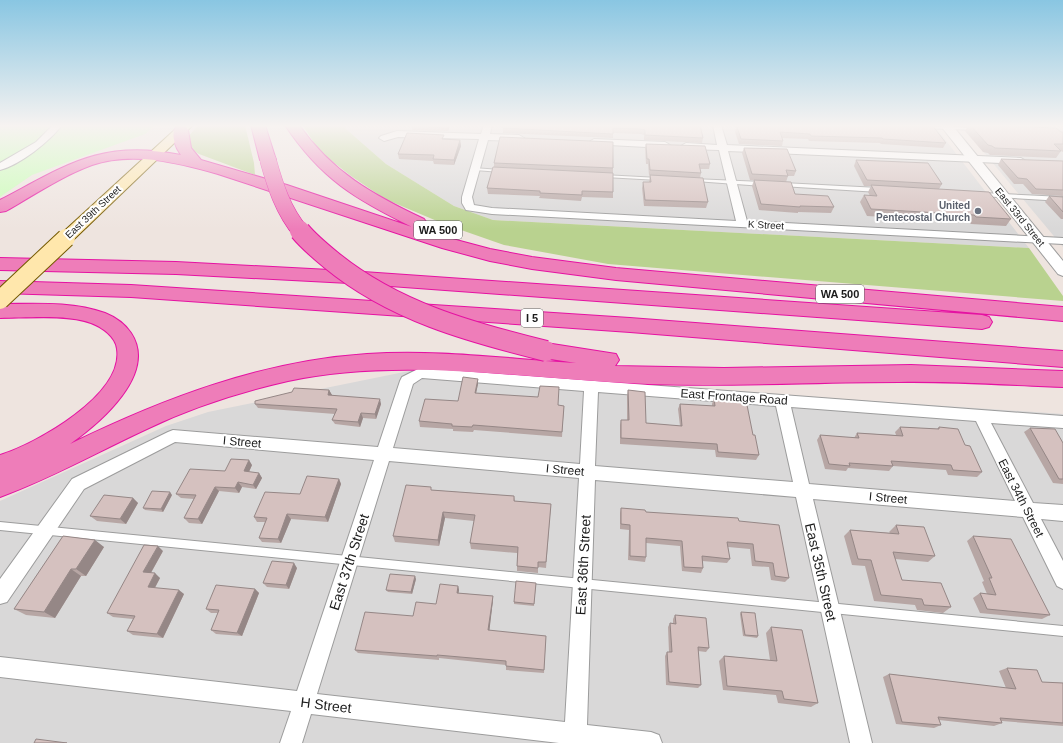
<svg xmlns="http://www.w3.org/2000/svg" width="1063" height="743" font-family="Arial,sans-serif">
<rect width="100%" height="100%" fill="#eee4df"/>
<path fill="#d9d8d8" d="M343 125H934L1029 248 493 220 454 206 386 164 346 129Z
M961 125H1063V247Z
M414 370 1063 414V743H0V501L166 426 208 412Z"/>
<path fill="#b9d28f" d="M198 125H245L254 163 255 175 199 154 189 148 188 137Z
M303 125H343L346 129 386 164 454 206 493 220 1029 248 1063 296V301L608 264 504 245 444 224 385 199 351 176 318 150Z"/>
<path fill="#c8ffb5" d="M0 125H156L145 134 32 175 0 197Z"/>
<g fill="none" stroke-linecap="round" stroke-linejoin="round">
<g stroke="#9c9c9c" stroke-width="2">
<path id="service" d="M923 126 976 128 978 129 976 130 925 128H923Z
M473 168 501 170 503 171 501 172 475 170 473 169Z
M603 175 659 178 661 179 659 180 605 177 603 176Z
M693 179 763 182 766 184 763 186 695 181H693Z
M783 183 879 188 882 190 879 192 781 186 780 185Z
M983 193 1063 197V201L981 196V194Z
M0 522 1063 626V636L0 530Z"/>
</g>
<g stroke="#9c9c9c" stroke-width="2">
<path id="minor" d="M53 125H62C50 141 20 165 0 170V163L36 142Z
M484 125H492L490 134 519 135 524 138 519 141 488 140 472 197 474 205 492 208 736 221 719 150 686 149 681 146 686 143 717 145 713 125H721L727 145 1021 158 1026 161 1021 164 728 151 747 221 1063 238V244L492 214 466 210 462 203V197L479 139 398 137 384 141 379 138 381 136 397 131 481 134Z
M594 139 665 142 670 145 665 148 591 144 589 142Z
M420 368 1063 416V428L991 423 1033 503 1063 505V521L1041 519 1063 561V589L1057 586 1023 517 813 499 872 743H850L796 497 595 480 587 725 651 732 659 735 662 743H559L311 714 302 743H280L291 711 0 677V657L297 691 374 460 175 442 84 489 7 602 0 604V579L72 479 168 432 173 430 378 447 400 381 402 377ZM422 378 584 391 580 464 393 448 413 384ZM598 392 776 406 793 482 595 466ZM791 407 976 421 1015 501 809 484ZM389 461 579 478 565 722 317 694Z"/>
</g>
<g stroke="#9c9c9c" stroke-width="2">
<path id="tertiary" d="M940 125H952L1063 261V276L1058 274Z"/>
</g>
<g stroke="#745900" stroke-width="2">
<path id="secondary" d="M180 125H193L72 241 66 243 60 241 58 238 60 235Z"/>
</g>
<g stroke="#e512a2" stroke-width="2">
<path id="motorway" d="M251 125H265L276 160 273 163 268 165 263 163 260 160Z
M285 125H299C332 172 373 195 424 219L427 223 424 227 418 228 412 227C355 199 321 179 285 125Z
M181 126 186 127 188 130 191 148 201 160 287 185 430 233 490 249 532 257 616 268 1063 307V321L616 280 532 269 490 261 442 248 218 174C179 163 133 151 92 165 62 176 34 195 6 211L0 212V200C67 165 101 139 181 155 176 148 170 135 176 127Z
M0 258 176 262 349 271 982 315 989 317 992 322 989 327 982 329 349 283 176 274 0 270Z
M0 281 131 285 630 318 1063 351V367L630 332 131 297 0 293Z
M0 304C34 304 72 301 105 313 115 317 125 324 131 333 158 374 100 423 70 444 164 398 262 361 367 354 437 349 507 359 576 363L538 357 535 351 538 345 546 343 616 354 619 360 615 366 724 368 911 365 1063 371V387C1009 385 954 381 899 382 815 382 732 387 648 384 527 380 407 356 288 381 240 392 193 407 149 428 99 451 52 478 0 497V455C36 444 124 395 117 349 116 337 102 327 91 323 67 314 25 318 0 318Z"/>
</g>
<use href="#service" fill="#fff" fill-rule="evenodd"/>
<use href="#minor" fill="#fff" fill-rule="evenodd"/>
<use href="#tertiary" fill="#fff" fill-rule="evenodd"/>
<use href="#secondary" fill="#ffe7ac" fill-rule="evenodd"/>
<use href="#motorway" fill="#ee7db9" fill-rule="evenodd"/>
<g stroke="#745900" stroke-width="20" stroke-linecap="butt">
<path id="secondary-bridge" d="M0 300 66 238"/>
</g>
<g stroke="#e512a2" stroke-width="17" stroke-linecap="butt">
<path id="motorway-bridge-far1" d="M268 160C275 185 283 211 301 232"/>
</g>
<g stroke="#e512a2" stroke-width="22" stroke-linecap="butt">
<path id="motorway-bridge" d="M300 231C309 242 320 251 331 260 393 311 469 332 546 351"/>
</g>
<use href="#secondary-bridge" stroke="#ffe7ac" stroke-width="18"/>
<use href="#motorway-bridge-far1" stroke="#ee7db9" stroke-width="16"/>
<use href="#motorway-bridge" stroke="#ee7db9" stroke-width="20"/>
</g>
<path fill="#b7a6a4" d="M450 125 448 131 412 130V126Z
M700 125 703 138 702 143 644 140V135L641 134 613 133V138L503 133V128Z
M735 125H932L946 143 943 148 881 144 880 143 809 141 808 139 782 138 783 141 782 146 739 144 735 132 736 128Z
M963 125H1050L1048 128 1061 132H1063V152L1061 151 1056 158 990 155 988 153 983 152 965 131 968 126H964Z
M444 139 460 140 461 146 454 165 434 164 433 161 399 159 398 154Z
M646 144 710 164 709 169H700L701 173 700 178 708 202 706 208 644 206 642 188 643 182H649L650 175H649L648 164H646L645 148Z
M744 148 796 171 794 176H788L786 182 750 180 742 153Z
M1001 159 1063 161V196L1032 194 1023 184H1014L998 165Z
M856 160 942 184 939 189 1011 219 1006 226 971 224 969 222 867 216 860 202 864 195 870 196 868 192 871 186H864L854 166Z
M494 163 613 168V198L582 197 581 201 539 198 540 196 488 194 487 188 494 167Z
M754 180 795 194 834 207 831 213 798 212V213L759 210 752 186Z
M1049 196 1063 197V219H1061L1045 202Z
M478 379V384L476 393 564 406 562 437 474 430 473 432 453 431V429L420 427 419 421 458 401Z
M329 390 332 395 381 404 376 419 363 418 360 427 335 424 332 420 335 414 258 408 255 404Z
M628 390 646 423 680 426 678 409 680 404 712 406V404L714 398 753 435 759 455 756 460 716 457 715 450 620 444V425L621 420H627V396Z
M900 427 937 429 939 427 965 445 982 472 977 477 948 475 946 470 893 466 889 471 848 468 846 471 825 469 817 440 820 435 854 438 857 433 896 435 895 432Z
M1030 428 1063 443V484L1053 483 1024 432Z
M252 465 249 472 259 473 262 478 256 489 242 487 239 493 219 491 202 524 189 523 184 518 194 499 181 498 176 494 225 471Z
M339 479 341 484 328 522 291 519 281 543 262 542 259 538 265 522H257L254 517 300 494Z
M432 490 514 496 515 501 551 504 546 568 538 567V573L517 571V553L471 549 470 543 474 521 445 518 439 546 395 542 393 536Z
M172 495 163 512 145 510 143 508Z
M133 498 138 503 126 524 97 521 90 516Z
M621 508 646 512 739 521 789 578 785 582 771 580 769 567 752 566 750 549 728 547 730 559 727 563 702 561 703 568 701 573 682 571 680 546 646 543V557L645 562 628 560 629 530 620 529V513Z
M896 525 935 556 928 562 895 559 902 580 951 607 943 613 917 610 915 605 874 601 865 566 852 565 844 536 850 530 890 533 889 532Z
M63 536 104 547 86 576H81L55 618 26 615 14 609Z
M973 536 1050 615 1042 619 980 613 973 598 980 593 987 594 982 582 984 581 967 541Z
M163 551 151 573 160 578 155 588 184 594 163 638 133 635 127 631 133 619 113 617 107 613Z
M297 568 289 589 267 587 263 583Z
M416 579 412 594 388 592 386 590Z
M536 583 534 606 514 604V602Z
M458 586 459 590 458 593 493 596V600L489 631 546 636 544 673 506 670V665L439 658V660L358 653 355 650 436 604Z
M255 589 259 593 242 636 216 634 211 630 218 613H211L206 609Z
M741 612 758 636 757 638 743 636 740 614Z
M675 615 709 648 706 652 698 651 701 685 698 688 666 685 665 656 667 652H669L668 627 670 623H673V619Z
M771 627 818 703 811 707 778 703 776 695 723 690 719 661 724 656 770 660 766 633Z
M1007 668 1042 682 1063 683V726L1002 721V723L994 726 939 720 941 725 934 728 896 724 883 677 889 674 1006 688 999 671Z"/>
<path fill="#958786" d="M449 125H450L448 131 447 128Z
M460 140 461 146 454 165V160Z
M478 379V384L475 398V393Z
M329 390 332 395H328Z
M380 399 381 404 376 419 375 414Z
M361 413 363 418 360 427 358 422Z
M249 460 252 465 247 476 244 471Z
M259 473 262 478 256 489 253 485Z
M339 479 341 484 328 522 325 517Z
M238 482 242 487 239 493 235 488Z
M215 487 219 491 202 524 198 519Z
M170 492 172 495 163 512 161 509Z
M133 498 138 503 126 524 120 519Z
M443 512 445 518 439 546 438 540Z
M287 514 291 519 281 543 278 539Z
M95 540 104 547 86 576 76 569Z
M158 546 163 551 149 576 143 572Z
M294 563 297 568 289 589 286 585Z
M71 569 81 576 55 618 44 612Z
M155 573 160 578 153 591 148 587Z
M415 576 416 579 412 594 411 592Z
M458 586 459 590 458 597 457 593Z
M255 589 259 593 242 636 237 633Z
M179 590 184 594 163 638 157 634Z
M493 596V600L489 634 488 630Z"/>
<path fill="#d5c1bf" stroke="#958786" d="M412 125H449L447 128 412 126Z
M503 125H700L703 138 645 135V130L641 129 613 128V134L503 128Z
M738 125H932L946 143 883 139 882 138 811 136 810 134 780 132 783 141 741 139 737 127H739Z
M970 125 1056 128 1061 132H1063V144H1054L1061 151 995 148 992 146 988 145Z
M407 133 444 135 442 139 460 140 454 160 433 159 434 155 398 154Z
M500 137 613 142V168L494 163Z
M646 144 705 146 710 164H699L701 173 650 170 649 159H647Z
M744 148 787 149 796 171 786 170 788 176 752 174Z
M1001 159 1063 161V190L1036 189 1027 179 1018 178Z
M856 160 928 163 942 184 867 180Z
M493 167 613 173V192L582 191V195L540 193V191L487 188Z
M650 175 703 178 708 202 645 200 643 182H651Z
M754 180 791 182 795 194 828 196 834 207 800 206V207L761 204Z
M871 185 989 192 1011 219 976 217 974 215 871 209 864 195 877 196Z
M1049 196 1063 197V212Z
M463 377 478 379 475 393 538 397 540 386 559 387 558 405 564 406 562 432 473 425 472 427 452 426V424L419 421 425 399 458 401Z
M294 388 329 390 328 395 380 399 375 414 361 413 358 422 332 420 337 409 255 404V401L292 392Z
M628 390 645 392 646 423 682 426 680 404 715 406 714 398 746 400 753 435H755L759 455 718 452 717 444 621 438V420H629Z
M900 427 939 429V427L958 429 965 445 970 446 982 472 953 470 951 465 891 461 893 466 849 463 850 466 829 464 820 435 859 438 857 433 903 436Z
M1030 428 1055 429 1063 443V479H1059Z
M231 459 249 460 244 471 259 473 253 485 238 482 235 488 215 487 198 519 184 518 196 495 176 494 190 469 225 471Z
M307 476 339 479 325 517 287 514 278 539 259 538 267 518 254 517 265 492 300 494Z
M406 485 431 487V490L514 496V501L551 504 546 562H538V568L517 566 518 547 470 543 475 515 443 512 438 540 393 536Z
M152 491 170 492 161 509 143 508Z
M104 495 133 498 120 519 90 516Z
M621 508 645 510 646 512 738 518 739 521 779 525 789 578 775 576 773 563 755 561 753 544 727 542 730 559 702 556 703 568 684 567 682 541 646 538V557L630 556V525L621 524Z
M896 525 924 527 935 556 893 552 902 580 941 583 951 607 924 605 922 599 881 595 871 560 858 559 850 530 899 534Z
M63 536 95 540 76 569H71L44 612 14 609Z
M973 536 1011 539 1050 615 987 609 980 593 996 595 989 578H992Z
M144 545 158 546 143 572 155 573 148 587 179 590 157 634 127 631 135 616 107 613Z
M272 561 294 563 286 585 263 583Z
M390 574 415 576 411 592 386 590Z
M516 581 536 583 534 604 514 602Z
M440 584 458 586 457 593 493 596 488 630 546 636 544 670 506 666V661L437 655V656L355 650 365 612 413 616 416 602 436 604Z
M216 585 255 589 237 633 211 630 219 610 206 609Z
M741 612 755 613 758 636 745 635Z
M675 615 706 618 709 648 698 647 701 685 669 682 667 652H672L670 623 676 624Z
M771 627 802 630 818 703 784 699 782 691 727 686 724 656 777 661Z
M1007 668 1037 670 1042 682 1063 683V723L1000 718 1002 723 938 717 941 725 902 722 889 674 1016 689Z
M36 739 67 743H34Z"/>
<linearGradient id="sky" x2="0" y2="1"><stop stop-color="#89c6e2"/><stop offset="0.55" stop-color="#f7f3f1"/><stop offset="1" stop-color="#f7f3f1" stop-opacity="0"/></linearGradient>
<rect width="1063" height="229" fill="url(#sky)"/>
<circle fill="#6b7280" stroke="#fff" stroke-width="1.5" cx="978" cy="211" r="4"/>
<g text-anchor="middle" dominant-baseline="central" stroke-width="4" stroke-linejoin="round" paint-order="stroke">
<g font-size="10" font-weight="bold" fill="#5b616d" stroke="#fff" text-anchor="end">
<text x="970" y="205">United<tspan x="970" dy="12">Pentecostal Church</tspan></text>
</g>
<g font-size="10" fill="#1b1b1b" stroke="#fff">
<text transform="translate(93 212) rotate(-43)">East 39th Street</text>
<text transform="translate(1020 217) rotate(51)">East 33rd Street</text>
<text transform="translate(766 225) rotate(3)">K Street</text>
</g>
<g fill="#fff" stroke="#5f5f5f" stroke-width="1">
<rect x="414" y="221" width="48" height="18" rx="3"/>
<rect x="816" y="285" width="48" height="18" rx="3"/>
<rect x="521" y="309" width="22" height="18" rx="3"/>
</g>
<g font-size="11" font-weight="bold" fill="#1b1b1b">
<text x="438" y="230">WA 500</text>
<text x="840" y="294">WA 500</text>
<text x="532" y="318">I 5</text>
</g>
<g font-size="12" fill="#1b1b1b" stroke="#fff">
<text transform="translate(734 397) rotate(4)">East Frontage Road</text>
<text transform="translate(242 442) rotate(5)">I Street</text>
<text transform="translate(565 470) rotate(5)">I Street</text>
<text transform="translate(888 498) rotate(5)">I Street</text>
<text transform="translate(1021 498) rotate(63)">East 34th Street</text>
</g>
<g font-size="14" fill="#1b1b1b" stroke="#fff">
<text transform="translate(349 562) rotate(-72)">East 37th Street</text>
<text transform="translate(583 565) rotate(-87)">East 36th Street</text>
<text transform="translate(821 572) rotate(77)">East 35th Street</text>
<text transform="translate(326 705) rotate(7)">H Street</text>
</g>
</g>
</svg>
